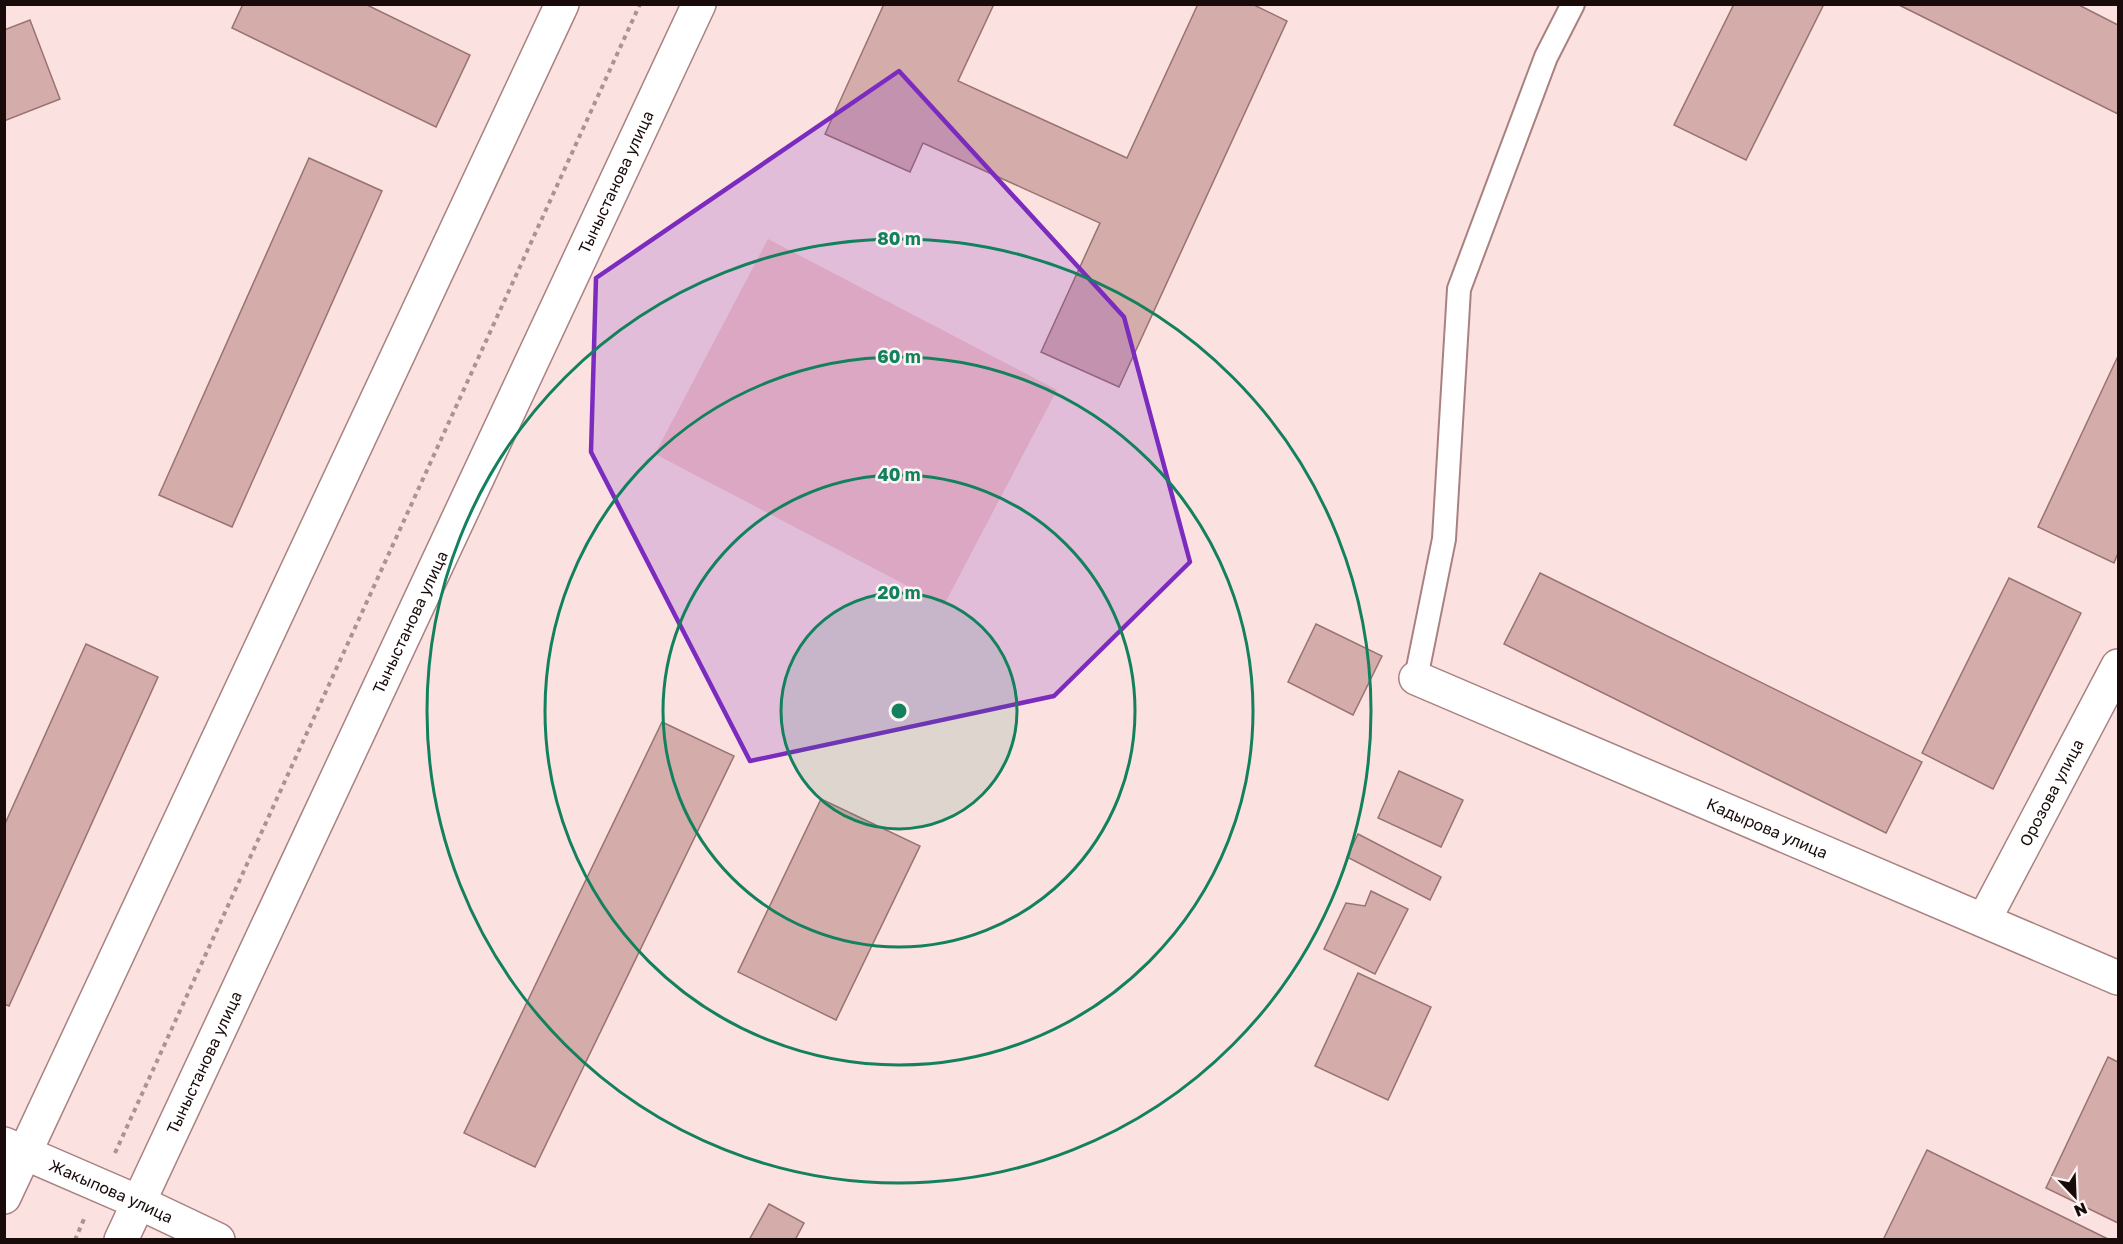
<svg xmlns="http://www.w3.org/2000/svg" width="2123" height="1244" font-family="'Golos Text',sans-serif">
<rect width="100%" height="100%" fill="#fbe1e0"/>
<path fill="#f3c6c5" d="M768 239 1057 390 944 605 655 454Z"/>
<path fill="#d4acaa" stroke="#987371" stroke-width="1.5" d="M243 4H365L470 55 436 127 232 28Z
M884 4H994L958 81 1127 158 1198 4H1252L1287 21 1119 387 1041 352 1100 223 923 143 910 172 825 134Z
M1734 4H1824L1746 160 1674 125Z
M1897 4H2077L2118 25V114Z
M30 20 60 99 4 121V30Z
M309 158 382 191 232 527 159 495Z
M2118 356V553L2114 563 2038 527Z
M1540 573 1922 762 1886 833 1504 644Z
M2009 578 2081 613 1993 789 1922 753Z
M1316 624 1382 656 1353 715 1288 682Z
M86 644 158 677 9 1006 4 1004V826Z
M662 722 734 756 535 1167 464 1133Z
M1399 771 1463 800 1441 847 1378 818Z
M821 799 920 846 836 1020 738 972Z
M1358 834 1441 877 1430 900 1347 857Z
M1371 891 1408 909 1375 974 1324 949 1346 903 1365 906Z
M1358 973 1431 1007 1388 1100 1315 1066Z
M2108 1057 2118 1062V1223L2046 1188Z
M1927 1150 2110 1240H1883Z
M769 1204 804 1223 795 1240H749Z"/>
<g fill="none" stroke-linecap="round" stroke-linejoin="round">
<g stroke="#a88180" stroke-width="26">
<path id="service" d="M1416 678 1444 539 1459 289 1546 57 1573 4"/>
</g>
<g stroke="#a88180" stroke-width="36">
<g id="minor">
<path id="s1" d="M1416 678 2118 978"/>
<path id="s2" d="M1984 920 2118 666"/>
<path id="s3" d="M4 1144 138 1202 218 1240"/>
<path d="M4 1197 562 4"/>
<path id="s4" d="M121 1240 699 4"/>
</g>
</g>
<path stroke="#aa9493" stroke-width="4" stroke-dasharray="4.5 4.5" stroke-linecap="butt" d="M115 1153 640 4
M75 1240 84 1219"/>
<use href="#service" stroke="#fff" stroke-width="22"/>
<use href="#minor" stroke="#fff" stroke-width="33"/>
</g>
<path fill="#7b2cbf" fill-opacity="0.2" stroke="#7b2cbf" stroke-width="4.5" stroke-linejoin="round" d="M899 71 1124 317 1190 562 1054 696 750 761 591 452 596 278Z"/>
<circle cx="899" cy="711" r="118" fill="#13815d" fill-opacity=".12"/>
<g fill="none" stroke="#13815d" stroke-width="3">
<circle cx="899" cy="711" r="118"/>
<circle cx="899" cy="711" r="236"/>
<circle cx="899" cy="711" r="354"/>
<circle cx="899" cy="711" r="472"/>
</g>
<g text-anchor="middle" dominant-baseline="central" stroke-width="5" stroke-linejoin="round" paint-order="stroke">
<g font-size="16" fill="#180b0a" stroke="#fcf3f3">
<text stroke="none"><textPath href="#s4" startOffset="1168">Тыныстанова улица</textPath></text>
<text stroke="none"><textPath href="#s4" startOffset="682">Тыныстанова улица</textPath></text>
<text stroke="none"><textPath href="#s2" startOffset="144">Орозова улица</textPath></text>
<text stroke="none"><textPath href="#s1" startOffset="382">Кадырова улица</textPath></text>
<text stroke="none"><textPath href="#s4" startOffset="196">Тыныстанова улица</textPath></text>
<text stroke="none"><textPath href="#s3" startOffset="117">Жакыпова улица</textPath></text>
</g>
</g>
<circle cx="899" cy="711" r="9" fill="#13815d" stroke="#fcf3f3" stroke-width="3"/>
<g font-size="18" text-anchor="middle" font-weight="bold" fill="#13815d" stroke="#fcf3f3" stroke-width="5" stroke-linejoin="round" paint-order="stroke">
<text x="899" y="245">80 m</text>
<text x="899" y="363">60 m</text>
<text x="899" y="481">40 m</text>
<text x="899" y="599">20 m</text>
</g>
<rect width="2123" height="1244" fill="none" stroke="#180b0a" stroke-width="12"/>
<g transform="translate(2075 1196) rotate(157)" stroke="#fcf3f3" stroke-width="4.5" paint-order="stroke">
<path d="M0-4.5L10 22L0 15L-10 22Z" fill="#180b0a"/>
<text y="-9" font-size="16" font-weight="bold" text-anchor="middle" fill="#180b0a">N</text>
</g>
</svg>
